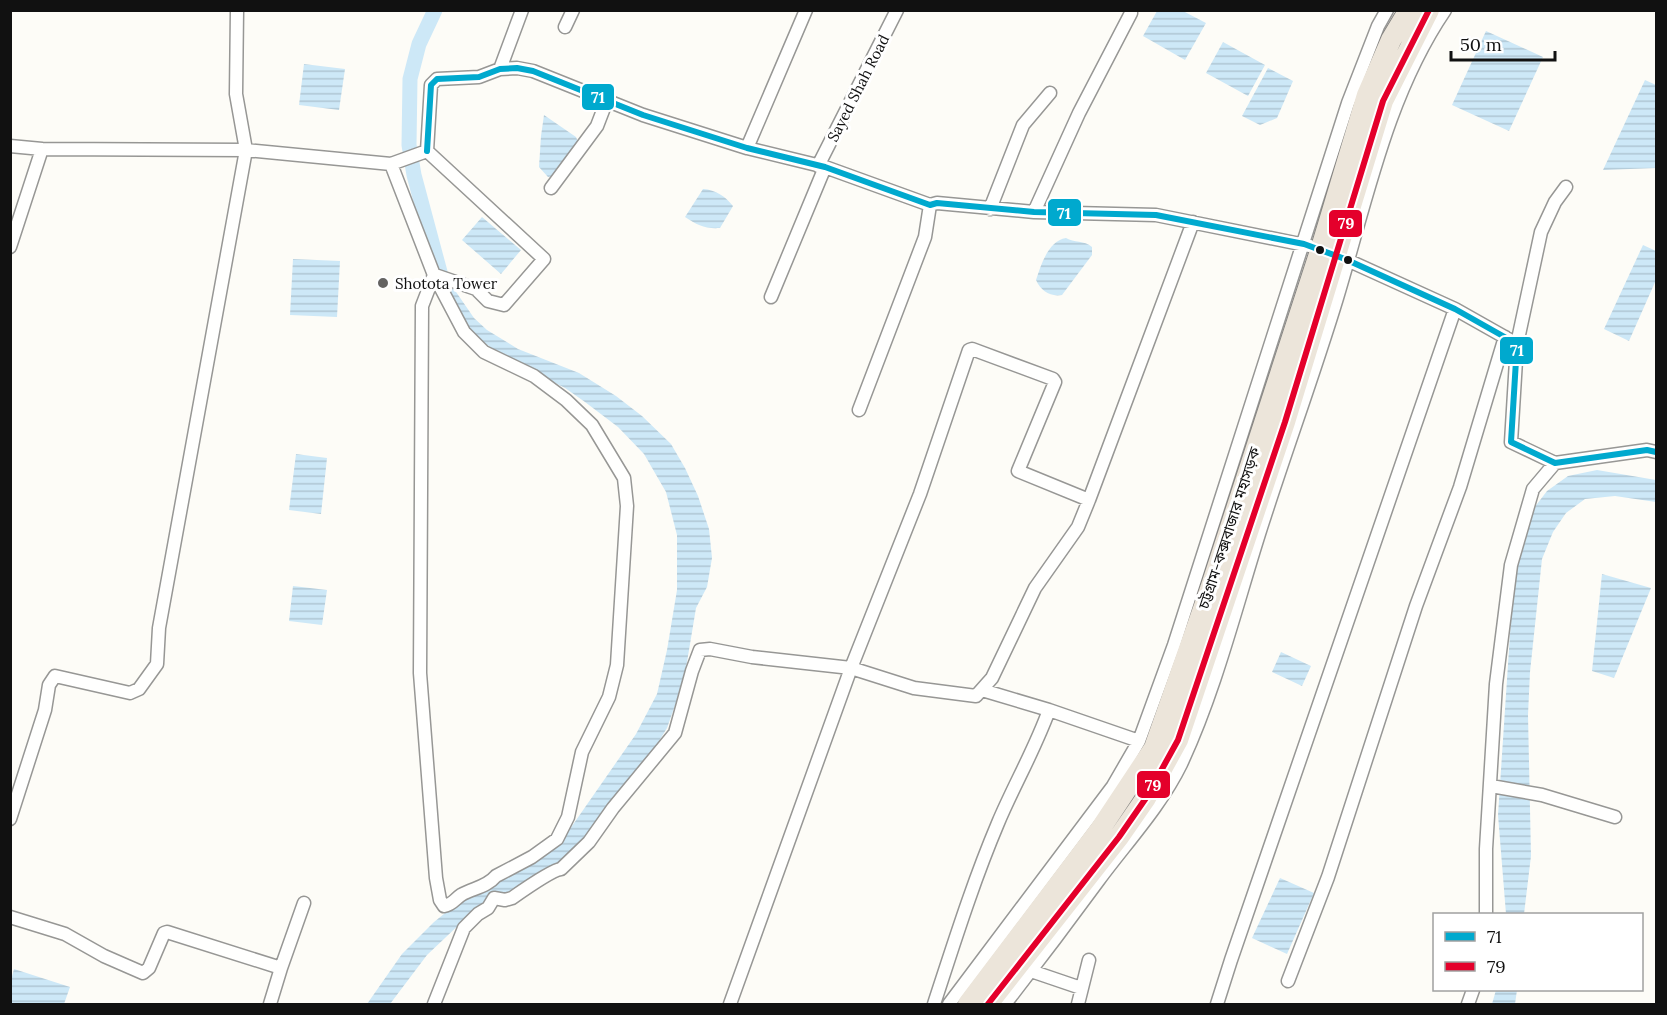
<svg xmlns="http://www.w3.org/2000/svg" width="1667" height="1015" font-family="Lora,'Noto Sans Bengali',serif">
<defs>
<pattern id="water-rules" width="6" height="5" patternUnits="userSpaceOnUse" patternTransform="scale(1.5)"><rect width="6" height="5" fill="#cde8f7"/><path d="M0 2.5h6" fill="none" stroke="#afc6d3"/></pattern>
</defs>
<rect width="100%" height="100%" fill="#fdfcf7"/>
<path fill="url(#water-rules)" d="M1157 11H1183L1206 23 1185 60 1143 36Z
M1486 31 1543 57 1509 131 1452 105Z
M1223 42 1265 65 1248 96 1206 73Z
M304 64 345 69 339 110 299 105Z
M1268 68 1293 81 1277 118 1260 125 1242 116Z
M1645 80 1656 85V168L1603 170Z
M544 115 576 137 579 144 553 176 548 177 539 167 541 136Z
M703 189C716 190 725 196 733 206L720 228C705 229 697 225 685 217Z
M482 217 521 250 501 274 462 240Z
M1066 238C1074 243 1084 240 1092 247V255L1062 295C1050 297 1041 291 1036 280 1041 265 1048 241 1066 238Z
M1643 245 1656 251V280L1629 341 1604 329Z
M293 259 340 261 337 317 290 315Z
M449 287 454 289 474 318 487 330 518 349 579 373 616 396 642 416 671 444 685 468 698 496 709 529 712 558 707 587 696 608 684 680 667 728 656 746 571 856 464 920 427 955 390 1004H367L402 954 434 922 465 897 552 848 572 826 636 734 657 694 667 650 677 590V535L666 492 644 454 618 427 585 402 565 388 504 357 474 335 465 325 447 291Z
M296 454 327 458 321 514 289 510Z
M1597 470 1656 480V502L1615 496 1585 499 1566 513 1553 532 1542 559 1530 672 1528 715 1531 856 1524 914H1506L1498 815 1513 589 1519 551 1534 508 1547 491 1568 476Z
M1602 574 1651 588 1614 678 1592 671Z
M293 586 327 590 322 625 289 621Z
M1281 652 1311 666 1302 686 1272 672Z
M1280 878 1314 893 1287 954 1252 938Z
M14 969 70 987 64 1004H11V980Z
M1496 990H1517L1515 1004H1492Z"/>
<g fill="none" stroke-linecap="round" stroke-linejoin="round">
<path stroke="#cde8f7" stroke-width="15" d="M435 10 419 44 410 79 409 145 414 175 440 272"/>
<g stroke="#979795" stroke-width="15">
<path id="minor" d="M565 27 573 10
M500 69 522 10
M10 146 42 149
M747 148 806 10
M427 151 431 85 437 79 479 77 500 69 517 68 533 71 643 115 747 148 825 167 930 205 937 203 1034 212 1156 215 1310 246
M391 164 434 275 464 332 484 352 534 376 566 400 592 425 624 478 627 506 617 665 609 697 582 752 568 817 557 839 532 857 496 876C487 887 473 888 461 895 455 899 452 905 444 906L440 900 436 878 420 673 422 306 434 275H435L476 289 488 301 504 305 544 259 427 151
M818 166 897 10
M551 188 597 126 607 100
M990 209 1023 125 1050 93
M1034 212 1079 113 1131 13
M10 247 42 149 246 150 391 164 427 151
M1345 259 1455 309 1517 344 1511 442 1555 463 1647 450 1656 452
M771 297 825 167
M1517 344 1541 232 1555 202 1566 187
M859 410 925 237 930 205
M1089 500 1193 222
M1049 710 1139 741
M1491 786 1542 795 1615 817
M10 819 45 710 49 685 55 676 130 693 139 689 157 664 159 628 246 150 236 94 237 10
M1486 914V849L1496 684 1511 565 1533 489 1555 463
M10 917 65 934 104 956 143 973 149 968 164 933 167 932 281 968 270 1004
M281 968 304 903
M1031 971 1081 988
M1288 981 1328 877 1416 606 1460 487 1505 337
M434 1004 464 928 478 914 488 908 494 898 505 900 512 898C522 891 552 870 561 869L589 842 613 808 675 733 692 671 700 650 710 649 752 657 851 668 914 688 976 696 992 678 1035 588 1078 527 1089 500 1018 471 1055 382 1053 379 972 349 969 350 920 494 851 668 730 1004
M934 1004C954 943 973 882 998 823 1014 785 1035 749 1049 710L982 690
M949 1004 1113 786 1139 741 1174 645 1348 103 1378 26 1387 10
M1005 1004C1037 963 1068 922 1098 881 1126 843 1160 807 1181 764 1215 691 1235 610 1259 534 1284 455 1313 377 1337 298 1366 202 1387 95 1445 10
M1078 1004 1089 960
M1217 1004 1231 960 1455 309
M1468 1004 1473 990"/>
</g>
<g stroke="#858482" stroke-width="22">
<path id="trunk" d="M968 1004 1101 828 1154 748 1210 589 1321 248 1367 95 1391 40 1409 10
M988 1004 1119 837 1146 798 1178 740 1285 422 1383 101 1429 10"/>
</g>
<use href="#minor" stroke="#fffffe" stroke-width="12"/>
<use href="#trunk" stroke="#ece5da" stroke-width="20"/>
<g stroke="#fff" stroke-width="10">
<path id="bus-1" d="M427 151 431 85 437 79 479 77 500 69 517 68 533 71 643 115 747 148 825 167 930 205 937 203 1034 212 1156 215 1304 244 1345 259 1455 309 1517 344 1511 442 1555 463 1647 450 1656 452"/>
</g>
<g stroke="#fff" stroke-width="10">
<path id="bus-2" d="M988 1004 1119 837 1146 798 1178 740 1285 422 1383 101 1429 10"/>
</g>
<use href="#bus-1" stroke="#00a9ce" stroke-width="6"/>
<use href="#bus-2" stroke="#e4002b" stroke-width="6"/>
</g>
<g fill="#111" stroke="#fff" stroke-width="2">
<circle cx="1320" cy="250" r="5"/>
<circle cx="1348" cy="260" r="5"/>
</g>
<circle fill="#646362" stroke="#fff" stroke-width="2" cx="383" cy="283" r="6"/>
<g text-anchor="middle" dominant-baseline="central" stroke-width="6" stroke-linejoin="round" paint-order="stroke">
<g font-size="15" fill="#111" stroke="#fff">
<text transform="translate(858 88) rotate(-63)">Sayed Shah Road</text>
<text transform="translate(1229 528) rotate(-72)">চট্টগ্রাম-কক্সবাজার মহাসড়ক</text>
</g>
<g font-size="15" fill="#111" stroke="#fff" text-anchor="start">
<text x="395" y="283">Shotota Tower</text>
</g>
</g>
<g stroke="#fff" stroke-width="2">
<rect x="581" y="83" width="34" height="28" rx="6" fill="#00a9ce"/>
<rect x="1047" y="198" width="35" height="29" rx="6" fill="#00a9ce"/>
<rect x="1328" y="209" width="35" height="29" rx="6" fill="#e4002b"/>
<rect x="1499" y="336" width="35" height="29" rx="6" fill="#00a9ce"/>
<rect x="1136" y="770" width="35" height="29" rx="6" fill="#e4002b"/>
</g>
<g font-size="16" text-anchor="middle" font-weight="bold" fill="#fff">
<text x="598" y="103">71</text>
<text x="1064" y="219">71</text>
<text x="1346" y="229">79</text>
<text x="1517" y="356">71</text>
<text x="1153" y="791">79</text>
</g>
<rect width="1667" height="1015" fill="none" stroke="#111111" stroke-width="24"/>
<rect x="1433" y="913" width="210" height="78" fill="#ffffff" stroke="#a0a0a0" stroke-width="1.5"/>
<rect x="1445" y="932" width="30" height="9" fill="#00a9ce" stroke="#a0a0a0" stroke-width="1.5"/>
<text x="1487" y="943" font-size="18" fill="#111111">71</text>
<rect x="1445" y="962" width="30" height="9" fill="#e4002b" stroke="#a0a0a0" stroke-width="1.5"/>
<text x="1487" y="973" font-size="18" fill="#111111">79</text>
<path d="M1451 51v9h104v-9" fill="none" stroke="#111111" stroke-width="3"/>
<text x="1460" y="51" font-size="18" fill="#111111" stroke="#ffffff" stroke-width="4.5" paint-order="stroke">50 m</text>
</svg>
